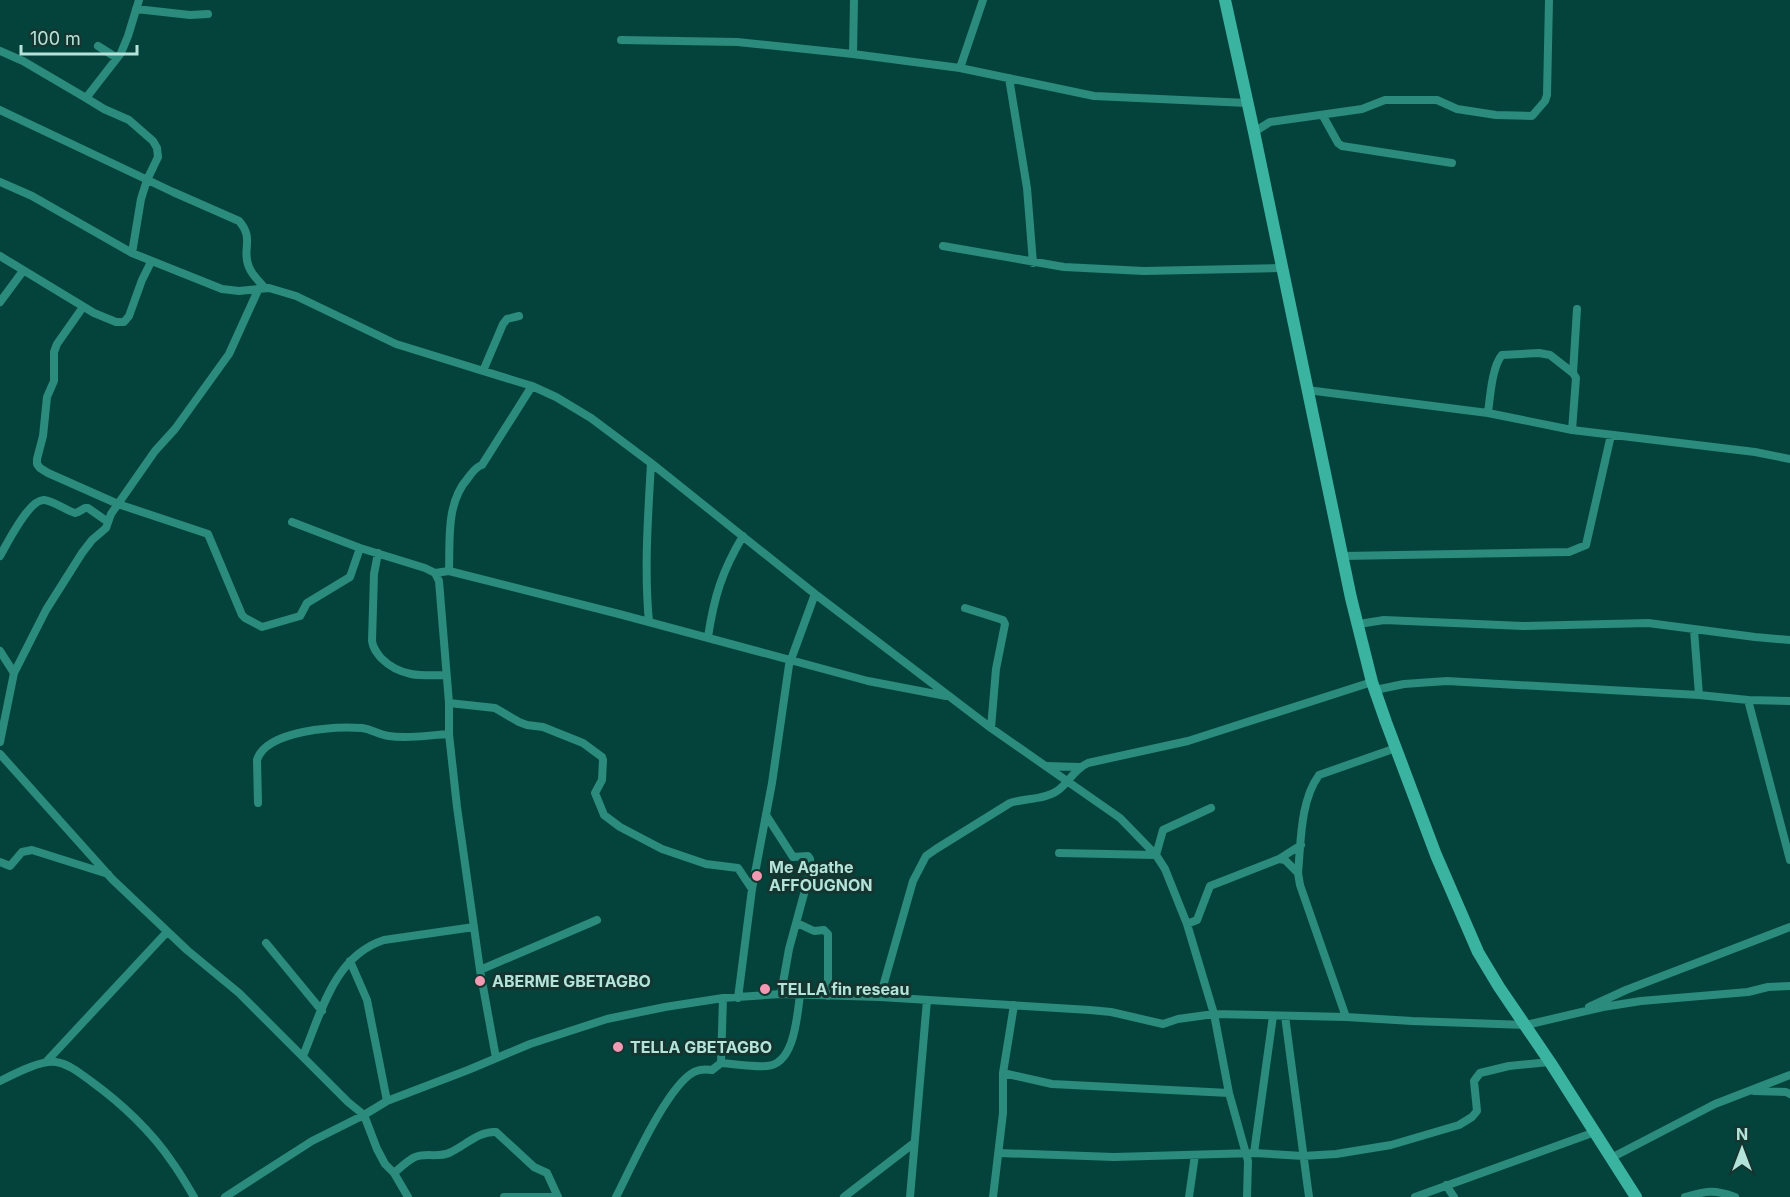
<svg xmlns="http://www.w3.org/2000/svg" width="1790" height="1197" font-family="Inter,sans-serif">
<rect width="100%" height="100%" fill="#04433b"/>
<g fill="none" stroke-linecap="round" stroke-linejoin="round">
<path stroke="#2b8b7c" stroke-width="8" d="M136 9 190 15 208 14
M621 40 737 42 853 54 960 68 1094 96 1247 103
M98 46 117 58
M0 51 23 61 86 98 121 53 128 36 139 0
M853 54 854 0
M960 68 983 0
M1009 78 1027 188 1033 263
M86 98 104 109 129 120 153 141 157 148 158 157 147 180 141 199 132 253
M0 110 173 192 239 221C255 239 241 250 249 267 252 275 259 281 264 287
M1323 116 1338 143 1342 146 1452 163
M1254 132 1270 122 1362 109 1385 100H1437L1457 109 1496 115 1532 116 1545 101 1547 95 1549 0
M0 182 32 196 132 253 222 289 239 291 269 288 296 296 396 344 532 386 556 397 591 418 651 463 815 594 991 728 1120 818 1156 855 1165 869 1187 924 1214 1014 1229 1093 1248 1161 1247 1197
M943 246 1064 267 1144 271 1281 268
M0 256 94 313 116 322H124L129 316 142 280 151 262
M0 302 23 271
M83 307 57 344 54 352V381L47 397 43 436 37 459V464L40 468 48 473 118 504 208 534 242 615 245 618 262 627 300 616 307 603 350 577 360 548
M483 371 503 324 507 319 519 316
M1307 390 1488 413 1572 430 1755 452 1790 459
M1488 413C1490 398 1492 366 1502 355L1539 353 1550 355 1573 373
M1572 430 1576 378 1573 373 1577 309
M292 522 360 548 425 568 435 573 439 581 449 703V734L457 807 480 970 496 1058
M378 553 374 574 372 641C373 648 376 652 381 658 400 677 421 676 446 675
M0 556C7 544 29 499 44 500 54 501 65 510 75 513L78 512 85 508H88L108 522
M1343 556 1569 552 1586 545 1611 435
M449 571C450 539 446 503 468 478 472 473 475 467 482 465L532 386
M435 573 449 571 619 614 868 681 946 696
M965 608 1003 620 1005 624 996 669 991 728
M649 622C644 569 648 517 651 463
M1359 624 1384 620 1523 626 1648 623 1755 637 1790 640
M1694 630 1699 695
M708 637C714 597 722 571 743 536
M0 651 14 673
M1375 690 1404 684 1447 681 1699 695 1748 700 1790 701
M1748 700 1790 860
M449 703 495 708 519 722 527 725 543 727 583 743 602 757 603 760 602 780 595 793 604 815 620 827 662 849 706 864 738 868 752 889
M0 742 14 673 46 610 82 553 92 540 106 528 111 514 155 451 175 429 229 354 259 288
M0 754 112 879 187 950 239 993 348 1102 364 1115 377 1149 385 1164 394 1173 408 1197
M1047 766 1080 767
M258 803 257 760C266 730 336 726 362 728 371 729 379 735 389 736 408 739 430 735 449 734
M766 815 793 857 808 856 810 859 811 868 789 949 781 994
M1059 853 1156 855 1163 830 1211 808
M1279 859 1285 860 1298 873
M0 862 10 866 22 852 32 850 108 874
M797 923 814 931 824 930 828 934V996
M1187 924 1197 920 1210 886 1279 859 1301 845
M266 943 322 1011
M350 961 367 1000 387 1101
M480 970 597 920
M880 997 913 881 926 856 936 849 1010 803C1025 798 1044 800 1057 791 1069 783 1073 770 1088 763L1188 741 1372 682
M738 998 752 889 772 783 789 665 815 594
M1589 1007 1626 990 1790 927
M1285 1016 1309 1197
M1346 1017 1300 885 1298 873C1301 842 1300 801 1319 775L1396 748
M303 1056C321 1013 334 956 384 940L474 927
M46 1062 167 932
M721 1063C736 1064 752 1067 767 1066 795 1064 797 1015 800 995
M1003 1073 1052 1084 1229 1093
M0 1081C14 1074 40 1060 56 1062 69 1064 81 1074 92 1082 121 1103 152 1132 172 1162 180 1173 187 1185 194 1197
M1754 1091 1786 1092 1790 1094
M999 1153 1114 1157 1254 1153 1303 1156 1336 1154 1391 1145 1459 1125 1472 1117 1477 1111 1474 1081 1480 1073 1509 1066 1550 1062
M1254 1153 1273 1016
M1611 1158 1715 1104 1790 1075
M394 1173C400 1168 406 1162 413 1158 424 1152 438 1158 449 1153 465 1146 478 1131 496 1132L534 1167 547 1173 558 1197
M1446 1185 1454 1197
M225 1197 312 1141 364 1115 387 1101 468 1070 530 1044 607 1019 665 1007 723 998 781 994 880 997 1090 1010 1111 1012 1163 1024 1178 1019 1214 1014 1346 1017 1412 1021 1526 1025 1603 1007 1641 1001 1748 992 1768 987 1790 986
M504 1197H558
M616 1197C631 1168 667 1086 694 1072 700 1069 706 1069 712 1070L721 1063 723 998
M844 1197 914 1143
M910 1197 927 1000
M993 1197 1003 1113V1073L1014 1005
M1189 1197 1195 1155
M1415 1197 1595 1132
M1685 1197C1706 1191 1714 1189 1735 1197"/>
<path stroke="#3ab3a1" stroke-width="12" d="M1225 0 1254 132 1351 598 1372 682 1386 722 1436 855 1478 952 1499 987 1550 1062 1636 1197"/>
</g>
<g fill="#f19ab3" stroke="#153630" stroke-width="2">
<circle cx="757" cy="876" r="6"/>
<circle cx="480" cy="981" r="6"/>
<circle cx="765" cy="989" r="6"/>
<circle cx="618" cy="1047" r="6"/>
</g>
<g text-anchor="middle" dominant-baseline="central" stroke-width="6" stroke-linejoin="round" paint-order="stroke">
<g font-size="16" font-weight="bold" fill="#b4e3d9" stroke="#153630" text-anchor="start">
<text x="769" y="867">Me Agathe<tspan x="769" dy="18">AFFOUGNON</tspan></text>
<text x="492" y="981">ABERME GBETAGBO</text>
<text x="777" y="989">TELLA fin reseau</text>
<text x="630" y="1047">TELLA GBETAGBO</text>
</g>
</g>
<g transform="translate(1742 1149)" stroke="#153630" stroke-width="4.5" paint-order="stroke">
<path d="M0-4.5L10 22L0 15L-10 22Z" fill="#b4e3d9"/>
<text y="-9" font-size="16" font-weight="bold" text-anchor="middle" fill="#b4e3d9">N</text>
</g>
<path d="M21 45v9h116v-9" fill="none" stroke="#b4e3d9" stroke-width="3"/>
<text x="30" y="45" font-size="18" fill="#b4e3d9" stroke="#153630" stroke-width="4.5" paint-order="stroke">100 m</text>
</svg>
